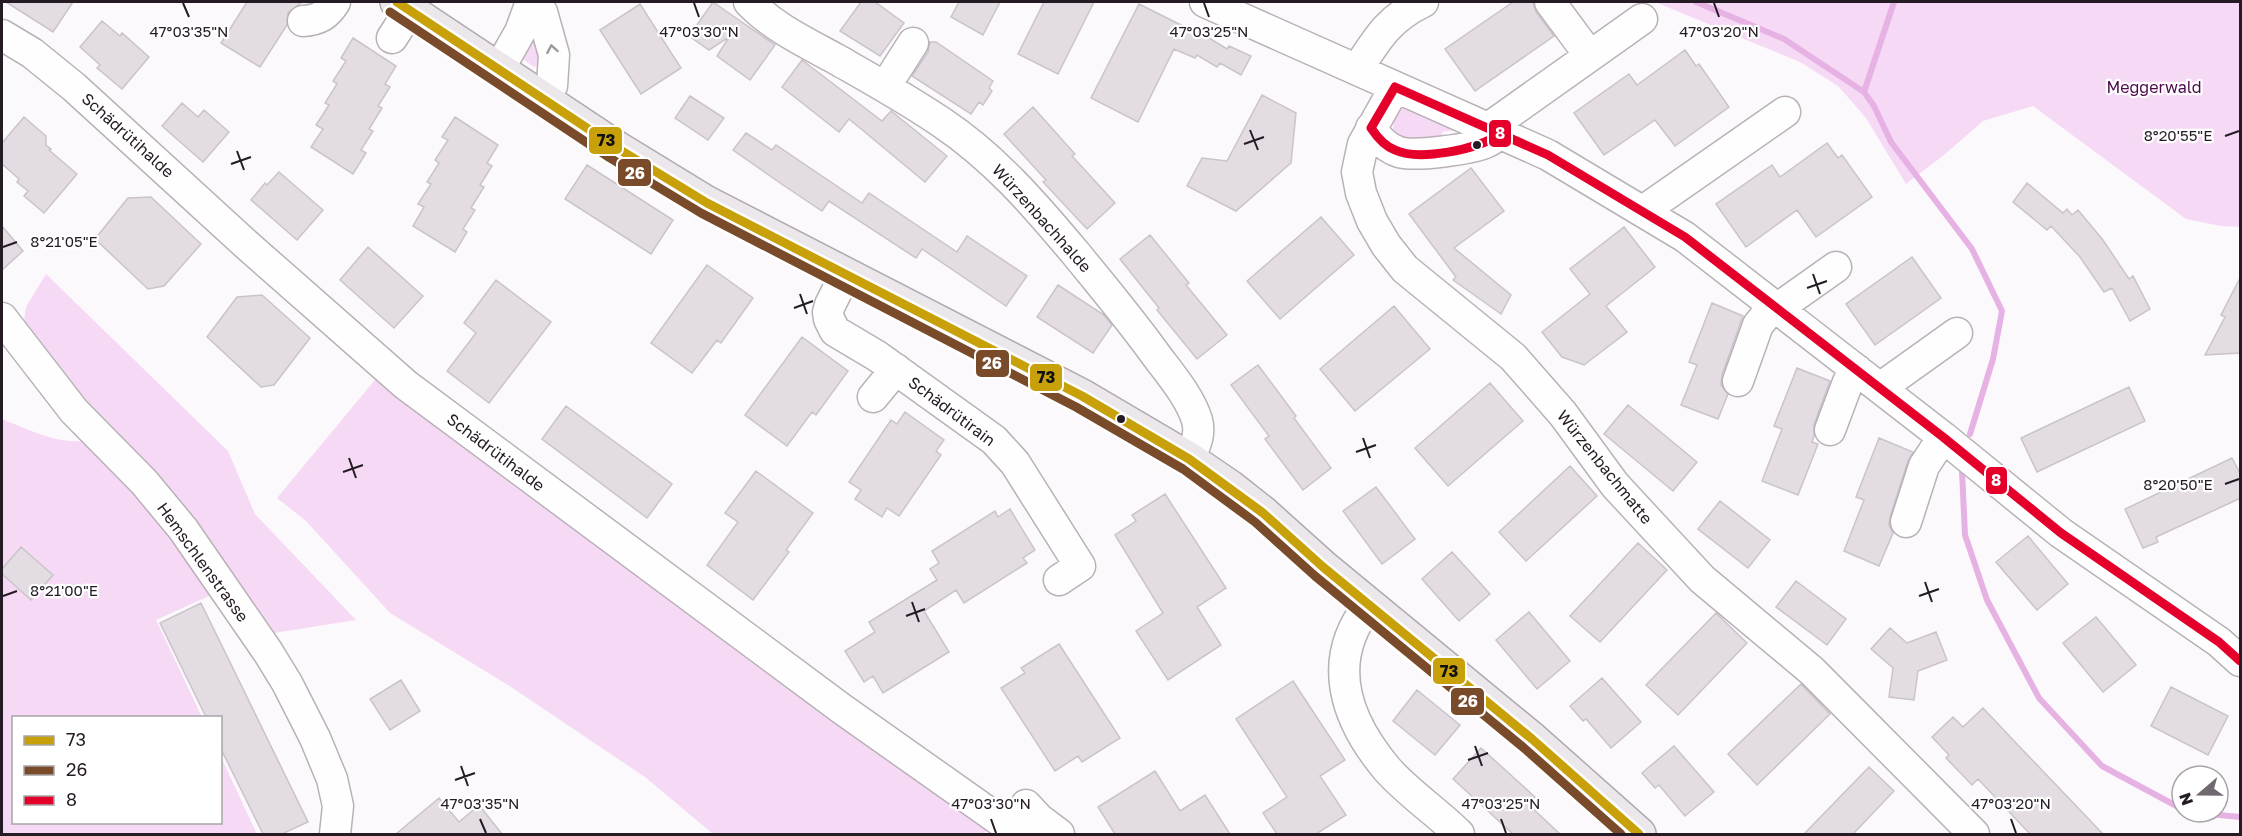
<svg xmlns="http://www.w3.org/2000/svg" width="2242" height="836" font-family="'Golos Text',sans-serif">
<rect width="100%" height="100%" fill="#fcf9fc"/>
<path fill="#f6d9f5" d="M1655 2H2240V227L2221 226 2186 219 2033 106 1983 121 1944 155 1906 184 1866 118 1838 86 1800 62Z
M541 30 538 65 534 67 520 57 526 44Z
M1405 106 1461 129 1442 132 1444 142 1415 147 1395 136C1391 124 1394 114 1405 106Z
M46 274 228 451 255 514 356 620 274 633 267 622 249 607 20 324 24 321 26 307Z
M379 375 987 831 982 834H713L645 777 508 685 390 613 306 521 277 498Z
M2 419C30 430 60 446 91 440L218 592 156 620 202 717 14 718V822H220L221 757 257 834H2Z"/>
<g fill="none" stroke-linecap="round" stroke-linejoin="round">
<path stroke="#e6b2e4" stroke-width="6" d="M1696 2 1784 39 1864 92 1874 106 1891 142 1972 249 2002 311 1993 359 1970 434
M1864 92 1894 2
M1962 471 1965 535 1987 600 2039 698 2102 766 2182 809
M2187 812 2240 817"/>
</g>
<path fill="#e3dce2" stroke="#cac4ca" stroke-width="1.5" d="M6 2H73L53 32Z
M247 2H302L288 13 287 25 260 67 221 43Z
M713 2 775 45 750 80 717 56 729 37 709 50 689 36Z
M861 2H875L904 23 880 56 840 31Z
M959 2H1000L983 35 951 17Z
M1044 2H1094L1058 74 1018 54Z
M1513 2H1533L1536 12 1554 36 1475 91 1445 49Z
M640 4 681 68 641 94 600 30Z
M1139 4 1205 37 1206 36 1227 49 1229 46 1251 56 1241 75 1220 63 1217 67 1197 55 1195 58 1174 49 1138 122 1091 98Z
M102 21 120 36 122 33 149 57 122 89 97 68 100 65 80 47Z
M353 38 396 66 385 84 390 87 378 106 382 108 369 129 373 131 361 150 366 153 353 174 311 147 323 129 316 125 329 105 325 103 337 84 333 81 346 61 341 58Z
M930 42H936L993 81 989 88 992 91 983 105 979 102 971 114 912 76 928 52Z
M1685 50 1696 66 1699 64 1729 107 1675 146 1655 120 1604 155 1574 113 1629 74 1637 85Z
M802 60 882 121 891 111 947 156 925 182 849 119 839 132 782 87Z
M1262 95 1296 113 1291 163 1236 211 1187 186 1202 158 1227 161Z
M690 96 724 118 708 140 675 118Z
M182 103 198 117 204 110 229 132 203 162 162 126Z
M1033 107 1075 154 1072 156 1115 203 1087 229 1043 182 1046 180 1004 134Z
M24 117 46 136V145L51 149 49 150 77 174 44 213 24 196 28 191 17 182 19 179 2 164V143Z
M455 117 498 145 487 163 492 166 480 185 484 187 471 208 475 210 463 229 467 232 455 252 413 226 424 207 418 204 431 184 427 182 439 163 435 160 448 140 442 137Z
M746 133 772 150 776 145 862 203 869 193 957 252 967 236 1027 276 1006 306 922 249 916 258 829 201 822 211 783 185 733 150Z
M1827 143 1838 158 1842 155 1872 197 1816 237 1797 210 1746 247 1716 204 1772 165 1780 177Z
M587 165 673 220 651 254 565 199Z
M1471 168 1504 211 1454 248 1511 295 1501 314 1453 280 1456 277 1409 214Z
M279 172 323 210 297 240 251 200 265 183 267 185Z
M2027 183 2063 213 2067 209 2072 215 2078 210 2103 240 2129 279 2133 276 2150 309 2130 321 2112 288 2104 292 2080 257 2051 226 2047 230 2013 202Z
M151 197 201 244 164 286 148 289 95 239 128 198Z
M1321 217 1354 255 1280 319 1247 281Z
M2 226 23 251 2 270Z
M1624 227 1655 267 1606 306 1627 332 1584 365 1562 357 1542 332 1590 294 1570 269Z
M1150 235 1189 283 1186 285 1227 335 1197 359 1157 310 1159 308 1120 259Z
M368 247 423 296 394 328 340 280Z
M1912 257 1941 298 1875 345 1846 304Z
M707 265 753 298 721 343 717 340 692 373 651 343Z
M2241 276V353L2205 355 2225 317 2221 315Z
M496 280 551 322 489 403 447 371 476 333 464 323Z
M1058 285 1104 315 1112 325 1093 353 1037 317Z
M262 295 310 338 274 385 261 387 207 337 237 297Z
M1712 303 1743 316 1722 375 1721 385 1728 394 1718 419 1681 405 1697 365 1689 362Z
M1394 306 1430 349 1355 411 1320 369Z
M802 337 848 371 816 415 812 412 787 446 745 415Z
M1258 365 1296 416 1294 418 1331 468 1303 490 1265 439 1269 436 1231 385Z
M1797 368 1830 381 1814 425V436L1812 442 1818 444 1798 495 1762 481 1782 429 1774 426Z
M1490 383 1523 421 1448 486 1415 448Z
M2129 387 2145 421 2037 472 2021 438Z
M1628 405 1697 462 1673 491 1604 434Z
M566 406 672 484 647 518 542 439Z
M905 412 944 440 936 451 941 455 899 516 887 508 882 517 855 499 861 490 849 482 891 420 897 424Z
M1879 438 1913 452 1908 461 1890 517 1889 525 1893 533 1879 566 1844 551 1864 500 1856 497Z
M2232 458 2241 475V498L2156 537 2158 542 2143 548 2125 509Z
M1570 466 1597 496 1526 561 1499 532Z
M756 471 813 513 786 550 789 552 753 600 707 565 738 522 725 513Z
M1376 487 1415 539 1382 564 1343 511Z
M1165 494 1226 588 1197 607 1221 645 1168 680 1136 631 1163 613 1115 535 1136 521 1132 515Z
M1720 501 1770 540 1748 568 1698 529Z
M1010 509 1035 550 1023 558 1027 563 964 603 956 590 924 611 949 652 883 693 873 676 864 682 845 651 875 632 869 622 937 580 930 569 939 563 932 551 995 511 998 517Z
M2028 536 2068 584 2037 610 1996 562Z
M1638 543 1667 570 1600 642 1570 616Z
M21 547 53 575 31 600 2 574V569Z
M1452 552 1490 594 1459 621 1422 579Z
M1796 581 1846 619 1827 645 1776 607Z
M201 603 308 822 282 834H263L220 747V717H206L160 623Z
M1529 612 1570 661 1537 689 1496 640Z
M1716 613 1747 643 1678 715 1646 685Z
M2096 617 2136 665 2103 692 2063 643Z
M1890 628 1907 643 1936 632 1947 660 1918 671 1914 700 1889 697 1893 668 1871 649Z
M1059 644 1120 738 1082 762 1078 756 1055 771 1001 688 1025 673 1021 668Z
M1602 678 1641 722 1611 748 1586 719 1583 721 1570 706Z
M401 680 420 711 390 730 370 699Z
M1293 681 1345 760 1320 776 1346 815 1316 834H1277L1263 813 1287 797 1236 719Z
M1801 684 1830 714 1757 785 1728 754Z
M2171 687 2228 716 2208 755 2151 726Z
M1417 690 1460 725 1435 755 1393 721Z
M1983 708 2016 743 2103 834H2030L1978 779 1972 785 1946 758 1949 755 1932 737 1953 717 1963 727Z
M1674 746 1714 792 1685 816 1659 785 1655 788 1642 773Z
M1481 748 1535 797 1528 804 1560 834H1513L1453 779Z
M1869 767 1894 791 1853 834H1804Z
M1155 771 1180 811 1205 795 1230 834H1115L1098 807Z
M439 798 459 822 479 805 502 834H396Z"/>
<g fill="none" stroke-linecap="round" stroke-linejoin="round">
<g stroke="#b8b2b7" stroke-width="33">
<path id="minor" d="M533 2 542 12 554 55 552 86 545 99
M749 2C773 27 805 42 836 59 871 79 907 99 941 122 995 158 1036 206 1077 255 1103 287 1129 318 1153 351 1169 373 1189 395 1197 420 1201 435 1195 446 1189 459
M1205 2 1548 155 1685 237 1943 437 2061 533 2219 642 2240 661
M1550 2 1590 56
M303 21C319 20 327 15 335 2
M2 35 32 53 74 87 248 246 406 385 842 709 1019 834
M392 38 410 10
M499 69 520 32 531 2
M1357 70C1377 39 1388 19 1423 2
M885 87 913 43
M1395 87 1363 144 1357 172 1361 193 1372 221 1386 245 1405 269 1513 357 1563 414 1615 485 1702 579 1812 671 1974 834
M1371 128C1378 139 1386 148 1399 152 1414 157 1473 149 1487 142 1492 140 1495 137 1499 134
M1487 129 1642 19
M1643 211 1785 112
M845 275 830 305 828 312 829 319 835 331 877 356 994 440 1015 463 1080 566 1059 580
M1778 308 1836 267
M2 318 74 411 144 482 183 529 268 652 287 683 315 738 332 779 338 806 335 834
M1738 381 1758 325 1774 305
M1880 388 1957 333
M873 397 896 369
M1830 430 1848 382 1857 370
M1906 522 1924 466 1943 437
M1369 605C1325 660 1345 719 1387 769 1408 793 1437 812 1459 834
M1026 805 1039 819 1059 834"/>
</g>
<g stroke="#b1a8b1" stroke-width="36">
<path id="major" d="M397 2 617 148 707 203 1082 396 1189 459 1230 487 1263 513 1323 567 1532 739 1639 834"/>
</g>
<use href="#minor" stroke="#fffeff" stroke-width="30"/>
<use href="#major" stroke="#ebe7eb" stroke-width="33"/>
<g stroke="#fff" stroke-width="14">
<path id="bus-1" d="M397 2 617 148 707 203 1082 396 1189 459 1263 513 1323 567 1532 739 1639 834"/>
</g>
<g stroke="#fff" stroke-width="14">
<path id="bus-2" d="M390 12 610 158 701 213 1076 407 1183 469 1255 522 1315 576 1524 748 1621 834"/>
</g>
<g stroke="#fff" stroke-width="14">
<path id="bus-3" d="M1499 134C1479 150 1418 161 1395 150 1384 146 1377 137 1371 128L1395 87 1548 155 1685 237 1943 437 2061 533 2219 642 2240 661"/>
</g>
<use href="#bus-1" stroke="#c8a009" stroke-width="9"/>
<use href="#bus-2" stroke="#7a4b2a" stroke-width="9"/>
<use href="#bus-3" stroke="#e4002b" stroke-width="9"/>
</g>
<defs><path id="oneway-chevron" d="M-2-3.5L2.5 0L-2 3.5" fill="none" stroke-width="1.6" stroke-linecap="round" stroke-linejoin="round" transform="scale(1.5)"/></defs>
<use stroke="#9d989c" href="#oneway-chevron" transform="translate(552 49) rotate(-100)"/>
<path fill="none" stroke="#251b24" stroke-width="2" d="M183 3 189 17M694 3 699 17M1204 3 1209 17M1714 3 1719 17M1250 130 1258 150M2225 136 2239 131M1244 144 1264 137M237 151 244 170M231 164 251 157M3 247 17 242M1813 274 1820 294M1807 288 1827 281M800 294 807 314M794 308 813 301M1363 438 1370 458M1356 452 1376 445M349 458 356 478M343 472 363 465M2225 484 2239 479M1925 582 1932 602M3 596 17 591M1919 596 1939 589M912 602 919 622M906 616 925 609M1475 746 1482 766M1468 760 1488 753M461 766 468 786M455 780 475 773M480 819 486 833M991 819 996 833M1501 819 1506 833M2011 819 2016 833"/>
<g fill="#251b24" stroke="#fff" stroke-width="2">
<circle cx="1477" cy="145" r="5"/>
<circle cx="1121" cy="419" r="5"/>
</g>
<g text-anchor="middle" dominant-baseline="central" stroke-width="4.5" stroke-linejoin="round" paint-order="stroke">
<g font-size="16" fill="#4c0a4c" stroke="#fff">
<text x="2154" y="87">Meggerwald</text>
</g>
<g font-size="16" fill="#251b24" stroke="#fff">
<text transform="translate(128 135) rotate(42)">Schädrütihalde</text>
<text transform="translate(1042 218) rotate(48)">Würzenbachhalde</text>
<text transform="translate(952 411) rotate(37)">Schädrütirain</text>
<text transform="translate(496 452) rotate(37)">Schädrütihalde</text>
<text transform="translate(1605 467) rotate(51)">Würzenbachmatte</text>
<text transform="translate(203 562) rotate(54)">Hemschlenstrasse</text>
</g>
</g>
<g font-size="15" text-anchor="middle" fill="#251b24" stroke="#fff" stroke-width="4.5" stroke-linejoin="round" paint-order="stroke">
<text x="189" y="37">47°03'35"N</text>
<text x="699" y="37">47°03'30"N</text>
<text x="1209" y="37">47°03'25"N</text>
<text x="1719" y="37">47°03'20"N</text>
<text x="2178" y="141">8°20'55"E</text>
<text x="64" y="247">8°21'05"E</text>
<text x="2178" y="490">8°20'50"E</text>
<text x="64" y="596">8°21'00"E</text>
<text x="480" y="809">47°03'35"N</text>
<text x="991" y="809">47°03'30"N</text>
<text x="1501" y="809">47°03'25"N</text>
<text x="2011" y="809">47°03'20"N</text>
</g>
<g stroke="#fff" stroke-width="2">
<rect x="1488" y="119" width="24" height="29" rx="6" fill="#e4002b"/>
<rect x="588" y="126" width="35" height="29" rx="6" fill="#c8a009"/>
<rect x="617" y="158" width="35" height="29" rx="6" fill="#7a4b2a"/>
<rect x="975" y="349" width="35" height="29" rx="6" fill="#7a4b2a"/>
<rect x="1029" y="363" width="34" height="29" rx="6" fill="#c8a009"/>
<rect x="1985" y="466" width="23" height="29" rx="6" fill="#e4002b"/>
<rect x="1432" y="657" width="34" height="28" rx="6" fill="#c8a009"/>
<rect x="1450" y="687" width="35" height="29" rx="6" fill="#7a4b2a"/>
</g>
<g font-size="16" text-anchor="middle" font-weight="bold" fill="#fff">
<text x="1500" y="139">8</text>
<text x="635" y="179">26</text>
<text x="992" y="369">26</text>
<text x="1996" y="486">8</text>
<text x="1468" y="707">26</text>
</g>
<g font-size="16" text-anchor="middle" font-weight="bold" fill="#111">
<text x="606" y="146">73</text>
<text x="1046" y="383">73</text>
<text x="1449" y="677">73</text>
</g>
<rect width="2242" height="836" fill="none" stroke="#251b24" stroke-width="6"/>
<rect x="12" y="716" width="210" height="108" fill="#ffffff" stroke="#a8a4a7" stroke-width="1.5"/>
<rect x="24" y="736" width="30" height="9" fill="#c8a009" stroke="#a8a4a7" stroke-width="1.5"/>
<text x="66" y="746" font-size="18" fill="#251b24">73</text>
<rect x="24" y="766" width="30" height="9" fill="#7a4b2a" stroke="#a8a4a7" stroke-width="1.5"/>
<text x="66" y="776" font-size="18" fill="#251b24">26</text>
<rect x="24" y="796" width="30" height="9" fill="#e4002b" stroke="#a8a4a7" stroke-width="1.5"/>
<text x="66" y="806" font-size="18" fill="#251b24">8</text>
<g transform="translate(2200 794) rotate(250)"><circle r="28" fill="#ffffff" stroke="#a8a4a7" stroke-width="1.5"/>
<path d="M0-4.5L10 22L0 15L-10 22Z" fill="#706970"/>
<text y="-9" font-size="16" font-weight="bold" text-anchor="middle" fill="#251b24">N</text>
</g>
</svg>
